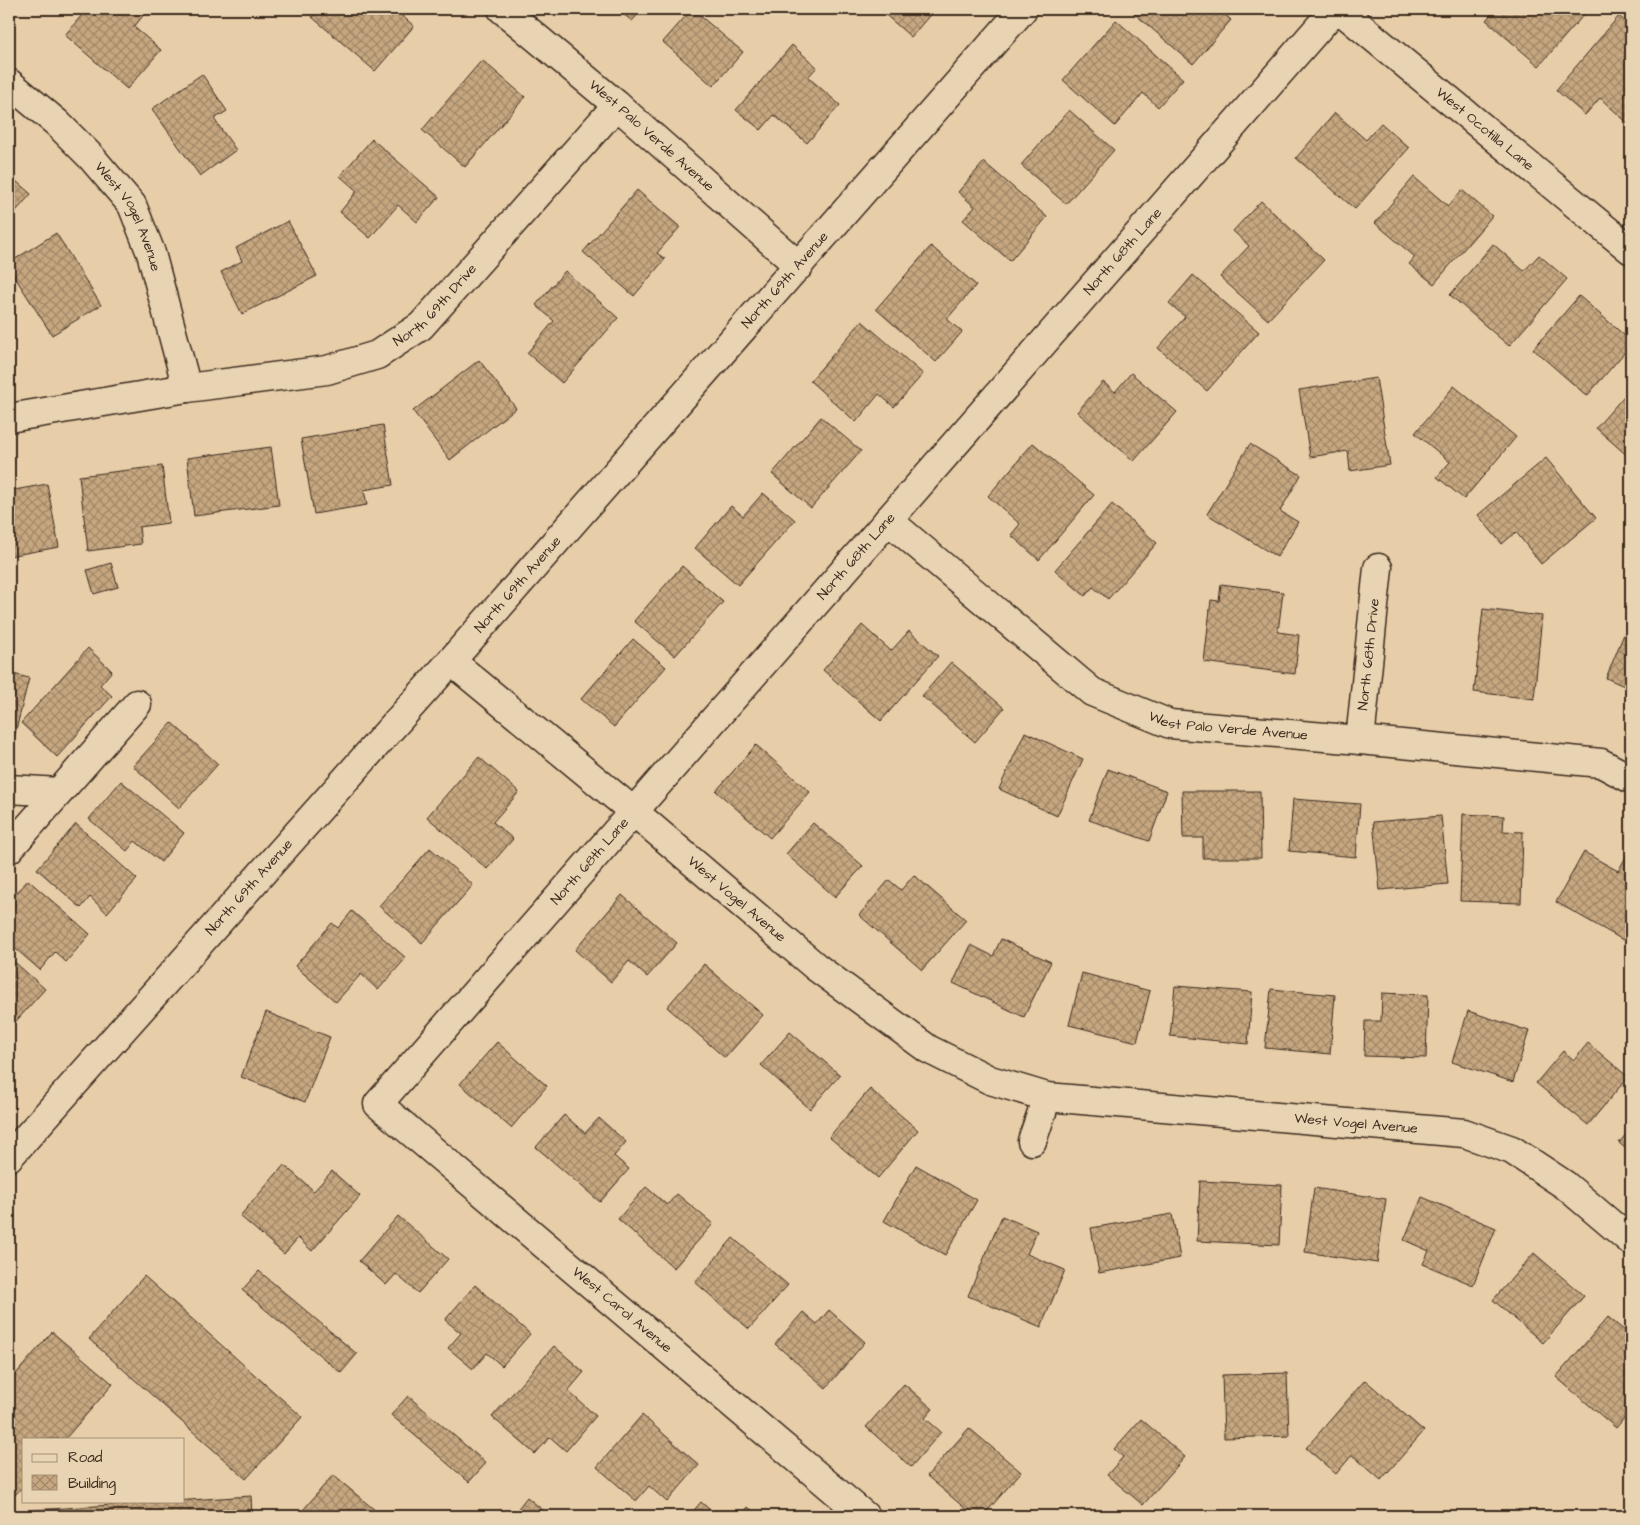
<svg xmlns="http://www.w3.org/2000/svg" width="1640" height="1525" font-family="'Architects Daughter',sans-serif">
<defs>
<pattern id="building-cross-hatch" width="8" height="8" patternUnits="userSpaceOnUse" patternTransform="scale(1.25)"><rect width="8" height="8" fill="#c6a780"/><path d="M0 0l8 8M0 8l8-8" fill="none" stroke="#a28868"/></pattern>
</defs>
<rect width="100%" height="100%" fill="#e7cea9"/>
<filter id="ink" filterUnits="userSpaceOnUse"><feTurbulence type="fractalNoise" baseFrequency=".02" numOctaves="2"/><feDisplacementMap in="SourceGraphic" scale="10" xChannelSelector="R" yChannelSelector="G"/><feConvolveMatrix kernelMatrix="1 2 1 2 8 2 1 2 1" color-interpolation-filters="sRGB"/></filter>
<g filter="url(#ink)">
<path fill="url(#building-cross-hatch)" stroke="#3b2a1e" d="M87 9H140L145 13 134 27 161 50 127 89 65 35Z
M319 9H394L414 26 375 71 312 17Z
M617 9H643L632 21Z
M692 9 743 52 713 86 663 42Z
M879 9H935L911 37Z
M1129 9H1219L1231 20 1193 64Z
M1496 9H1587L1588 10 1539 66 1486 20Z
M1619 16 1631 27V126L1600 98 1585 115 1556 90Z
M1116 20 1183 79 1158 107 1143 93 1115 126 1063 80Z
M792 45 817 67 808 77 840 105 807 143 774 115 761 130 736 110Z
M482 60 525 97 465 167 422 130Z
M202 74 227 111 214 119 236 150 200 176 152 109Z
M1069 110 1114 150 1066 204 1021 165Z
M1335 113 1366 140 1381 123 1409 148 1355 209 1296 158Z
M372 139 439 197 417 222 398 205 370 238 340 212 357 191 340 176Z
M984 162 1047 217 1010 261 963 220 975 207 958 192Z
M9 175 31 194 9 219Z
M1414 177 1448 206 1462 190 1492 216 1434 284 1409 264 1415 257 1375 223Z
M637 190 680 227 657 253 665 259 634 296 583 252Z
M1261 201 1324 260 1268 320 1220 277 1249 246 1233 231Z
M288 221 317 276 242 314 221 272 242 261 236 248Z
M56 233 101 305 52 335 9 268V263Z
M1493 244 1524 271 1539 255 1567 279 1509 346 1450 295Z
M931 246 976 285 947 319 962 332 936 362 876 309Z
M565 271 618 318 562 383 527 353 554 321 536 305Z
M1193 275 1259 332 1207 391 1158 348 1185 317 1169 303Z
M1579 296 1631 341V345L1587 396 1533 349Z
M862 321 923 374 894 407 879 394 856 422 810 381Z
M479 360 516 408 450 460 413 411Z
M1131 373 1177 412 1134 461 1077 412 1103 382 1115 392Z
M1376 378 1390 465 1350 471 1348 451 1310 457 1299 390Z
M1454 386 1516 437 1464 499 1437 477 1450 462 1415 433Z
M1631 388V459L1596 428Z
M821 417 861 451 811 508 772 474Z
M383 425 393 485 364 490 367 505 314 514 301 439Z
M1033 443 1094 495 1039 560 1011 535 1020 524 988 496Z
M1250 444 1301 475 1280 511 1298 522 1277 557 1207 514Z
M271 447 279 505 194 516 187 458Z
M1546 458 1596 518 1541 564 1516 532 1502 544 1478 515Z
M162 466 169 523 139 527 141 544 88 551 79 476Z
M47 484 59 547 9 556V491Z
M763 493 795 520 738 585 695 548 731 506 743 516Z
M1112 504 1157 543 1108 599 1093 587 1085 596 1055 570Z
M111 563 118 587 94 594 87 570Z
M682 566 723 602 675 656 634 621Z
M1221 584 1283 592 1278 632 1299 635 1295 674 1204 662 1211 600 1219 601Z
M1483 609 1542 616 1534 699 1474 692Z
M1631 617V689L1606 678Z
M862 625 891 651 909 631 938 656 881 721 823 670Z
M633 639 666 667 614 727 581 699Z
M88 648 112 671 100 685 112 696 57 757 21 723Z
M951 662 1004 708 975 742 922 696Z
M9 673 29 678 9 758Z
M172 723 218 764 179 808 133 766Z
M1025 732 1083 759 1057 816 999 789Z
M756 745 810 792 770 838 716 791Z
M479 757 519 792 493 822 513 839 487 869 427 817Z
M1108 769 1167 791 1149 841 1089 820Z
M121 781 184 833 161 862 135 841 127 851 89 819Z
M1182 791H1260L1261 858H1203V838H1183Z
M1293 799 1360 804 1356 857 1289 851Z
M1463 814 1504 816 1503 831 1523 832 1521 903 1460 901Z
M1441 816 1448 884 1380 890 1373 822Z
M813 823 863 866 835 897 786 854Z
M76 824 137 879 107 913 90 897 81 908 37 869Z
M430 848 473 885 422 943 379 906Z
M1630 850 1631 926 1623 940 1556 902 1584 852 1618 871Z
M914 875 966 920 922 970 859 915 889 880 901 890Z
M28 880 90 934 66 962 55 952 40 970 9 943V901Z
M622 895 677 943 647 977 629 961 611 982 575 950Z
M352 911 406 958 378 990 361 974 336 1002 295 966 332 923 338 928Z
M1001 939 1051 962 1024 1017 953 983 971 945 993 956Z
M9 957 45 989 9 1029Z
M704 964 763 1015 725 1058 667 1007Z
M1082 973 1150 991 1137 1042 1069 1025Z
M1175 986 1252 992 1248 1044 1170 1036Z
M1271 989 1335 995 1330 1054 1265 1048Z
M1382 993 1428 995 1426 1058 1364 1056 1365 1021H1381Z
M1468 1011 1529 1031 1513 1082 1452 1062Z
M266 1012 330 1037 305 1102 241 1077Z
M790 1032 840 1075 810 1109 761 1065Z
M497 1042 547 1086 511 1128 460 1084Z
M1588 1043 1628 1077 1588 1125 1536 1083 1563 1051 1574 1060Z
M870 1089 918 1130 878 1178 829 1137Z
M564 1115 585 1133 599 1118 626 1142 614 1156 629 1169 600 1202 536 1147Z
M1631 1128V1153L1619 1143Z
M284 1165 314 1191 332 1171 360 1196 312 1251 298 1238 284 1254 240 1216Z
M916 1165 977 1200 945 1255 884 1221Z
M1200 1181 1282 1185 1279 1245 1197 1241Z
M646 1187 667 1205 677 1194 713 1224 674 1268 618 1219Z
M1314 1188 1386 1199 1377 1263 1305 1252Z
M1422 1197 1496 1228 1473 1285 1423 1264 1429 1251 1404 1240Z
M1172 1214 1180 1258 1099 1273 1091 1228Z
M398 1216 448 1259 418 1293 396 1274 386 1285 359 1261Z
M1002 1216 1037 1231 1027 1254 1065 1270 1041 1327 968 1296Z
M733 1238 788 1285 749 1329 695 1282Z
M1534 1253 1584 1296 1543 1343 1493 1300Z
M259 1271 357 1354 341 1373 242 1290Z
M144 1276 302 1417 246 1479 89 1339Z
M475 1285 530 1334 502 1366 487 1353 473 1369 448 1348 461 1333 445 1320Z
M829 1310 865 1342 826 1388 775 1344 803 1312 817 1324Z
M1608 1317 1631 1336V1410L1616 1428 1556 1377Z
M52 1332 113 1384 65 1439H24V1485L15 1495 14 1494 9 1499V1382Z
M554 1346 584 1372 568 1391 596 1416 566 1451 550 1437 535 1454 492 1417Z
M1287 1373 1289 1436 1224 1438 1222 1375Z
M1365 1380 1424 1431 1381 1480 1352 1455 1336 1474 1306 1448Z
M904 1384 933 1409 925 1418 941 1432 911 1467 866 1427Z
M408 1396 486 1463 469 1482 391 1415Z
M642 1415 699 1465 667 1502 649 1486 636 1501 597 1467Z
M1141 1419 1185 1457 1143 1505 1107 1475 1123 1457 1114 1449Z
M969 1428 1021 1472 983 1516H974L927 1476Z
M333 1475 382 1516H298Z
M251 1496 252 1516H35L34 1510Z
M527 1497 550 1516H512Z
M701 1502 717 1516H689Z
M748 1507 759 1516H741Z"/>
<g fill="none" stroke-linecap="round" stroke-linejoin="round">
<g stroke="#3b2a1e" stroke-width="31">
<g id="minor">
<path id="s1" d="M502 9 617 105 799 266"/>
<path id="s2" d="M1339 9 1631 250"/>
<path id="s3" d="M9 83 57 123 91 157 132 205 151 253 187 388"/>
<path id="s4" d="M9 418 187 388 327 370 377 355 421 326 617 105"/>
<path id="s5" d="M888 520 1092 692 1170 724 1360 740 1601 763 1631 779"/>
<path id="s6" d="M451 661 633 811 816 967 928 1049 990 1080 1047 1097 1464 1133 1512 1150 1565 1185 1631 1241"/>
<path id="s7" d="M1360 740 1378 568"/>
<path d="M9 789 59 792"/>
<path d="M9 849 137 704"/>
<path d="M1032 1141 1047 1097"/>
<path id="s8" d="M9 1157 451 661 1023 9"/>
<path id="s9" d="M865 1516 378 1104 1335 9"/>
</g>
</g>
<use href="#minor" stroke="#e8d3b2" stroke-width="28"/>
</g>
</g>
<g text-anchor="middle" dominant-baseline="central" stroke-width="4" stroke-linejoin="round" paint-order="stroke">
<g font-size="14" fill="#3b2a1e" stroke="#e8d3b2">
<text stroke="none"><textPath href="#s2" startOffset="189">West Ocotilla Lane</textPath></text>
<text stroke="none"><textPath href="#s1" startOffset="196">West Palo Verde Avenue</textPath></text>
<text stroke="none"><textPath href="#s3" startOffset="182">West Vogel Avenue</textPath></text>
<text stroke="none"><textPath href="#s9" startOffset="1770">North 68th Lane</textPath></text>
<text stroke="none"><textPath href="#s8" startOffset="1171">North 69th Avenue</textPath></text>
<text stroke="none"><textPath href="#s4" startOffset="451">North 69th Drive</textPath></text>
<text stroke="none"><textPath href="#s9" startOffset="1365">North 68th Lane</textPath></text>
<text stroke="none"><textPath href="#s8" startOffset="766">North 69th Avenue</textPath></text>
<text stroke="none"><textPath href="#s7" startOffset="86">North 68th Drive</textPath></text>
<text stroke="none"><textPath href="#s5" startOffset="409">West Palo Verde Avenue</textPath></text>
<text stroke="none"><textPath href="#s9" startOffset="960">North 68th Lane</textPath></text>
<text stroke="none"><textPath href="#s8" startOffset="361">North 69th Avenue</textPath></text>
<text stroke="none"><textPath href="#s6" startOffset="372">West Vogel Avenue</textPath></text>
<text stroke="none"><textPath href="#s6" startOffset="1054">West Vogel Avenue</textPath></text>
<text transform="translate(622 1310) rotate(40)">West Carol Avenue</text>
</g>
</g>
<rect width="1640" height="1525" fill="none" stroke="#e8d3b2" stroke-width="30"/>
<rect x="15" y="15" width="1610" height="1495" fill="none" stroke="#3b2a1e" stroke-width="2" filter="url(#ink)"/>
<rect x="22" y="1438" width="162" height="65" fill="#e8d3b2" stroke="#a38f77"/>
<rect x="32" y="1454" width="25" height="8" fill="#e8d3b2" stroke="#a38f77"/>
<text x="68" y="1462" font-size="15" fill="#3b2a1e">Road</text>
<rect x="32" y="1475" width="25" height="15" fill="url(#building-cross-hatch)" stroke="#a38f77"/>
<text x="68" y="1488" font-size="15" fill="#3b2a1e">Building</text>
</svg>
